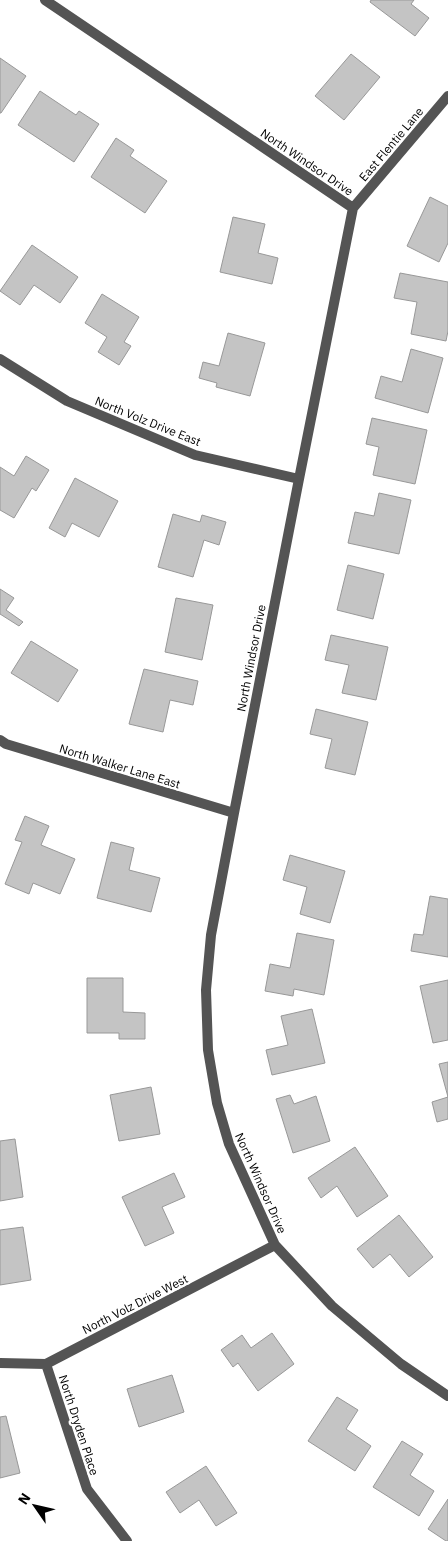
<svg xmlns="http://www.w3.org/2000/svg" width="448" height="1541" font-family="'IBM Plex Sans',sans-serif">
<rect width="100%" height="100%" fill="#fff"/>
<path fill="#c4c4c4" stroke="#989898" d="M371 0H414L411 4 429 18 415 36 370 2Z
M351 54 380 77 344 120 315 96Z
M0 58 26 76 1 113H0Z
M40 91 76 115 79 111 99 124 74 162 18 125Z
M116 138 134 150 130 156 167 181 145 213 91 177Z
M430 197 448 206V243L439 262 407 246Z
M233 217 265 224 258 253 278 258 272 284 220 272Z
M32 245 78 277 60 303 34 285 20 305 0 291Z
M400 273 448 282V331L446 341 411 334 417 302 394 298Z
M102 294 139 317 124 342 131 346 119 365 98 352 107 337 85 323Z
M228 333 265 343 250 396 216 387 217 383 199 378 203 362 219 366Z
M411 349 443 358 428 413 375 398 381 376 402 382Z
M372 418 427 430 415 484 373 475 379 447 366 444Z
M26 456 49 470 36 491 32 488 14 518 0 510V467L14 476Z
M75 478 118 501 99 537 72 523 65 537 49 528Z
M379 493 411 500 399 554 348 543 355 512 374 516Z
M173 514 200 522 202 515 226 522 219 545 204 540 193 577 158 567Z
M348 565 384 574 373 619 337 610Z
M0 589 14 598 6 610 23 622 19 626 0 614Z
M176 598 213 605 202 660 165 652Z
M331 635 388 647 376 700 342 693 349 665 325 660Z
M31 641 78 670 58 702 11 673Z
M144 669 198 681 193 705 170 700 163 732 129 724Z
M316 709 368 722 355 775 325 768 332 739 310 734Z
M25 816 49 826 41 845 75 859 60 894 33 883 29 894 5 884 22 842 15 840Z
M111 842 134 848 129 870 160 878 151 912 97 898Z
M290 855 345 871 330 923 300 914 307 887 283 880Z
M430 896 448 899V957L411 951 414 934 423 935Z
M297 933 334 940 324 995 294 989 293 996 265 991 270 964 290 968Z
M87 978H123V1012L145 1013V1039H119V1033H87Z
M448 980V1040L433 1043 420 986Z
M312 1009 325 1063 272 1075 266 1050 288 1045 281 1016Z
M448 1062V1119L437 1122 432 1102 448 1097 439 1064Z
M151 1087 160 1134 119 1141 110 1095Z
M290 1095 294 1104 316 1096 330 1141 293 1153 276 1099Z
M15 1139 23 1197 0 1201V1141Z
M355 1147 388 1196 357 1217 337 1186 321 1198 308 1178Z
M174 1173 185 1197 162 1207 174 1233 145 1246 122 1197Z
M399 1215 433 1257 409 1277 390 1254 373 1268 357 1249Z
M23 1227 31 1280 0 1285V1230Z
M272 1333 294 1364 258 1391 238 1363 233 1367 221 1350 242 1335 251 1348Z
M172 1375 184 1412 139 1427 127 1389Z
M337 1397 358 1410 346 1429 371 1446 355 1471 308 1441Z
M6 1416 20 1473 0 1478V1417Z
M402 1441 423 1454 410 1475 434 1491 419 1516 373 1487Z
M206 1466 237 1513 216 1526 199 1500 180 1513 166 1492Z
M448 1499V1541H446L428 1529Z"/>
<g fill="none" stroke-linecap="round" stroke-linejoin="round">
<path stroke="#545454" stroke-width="10" d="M45 0 353 208
M448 96 353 208 299 479 234 813 211 935 206 990 208 1050 217 1103 229 1144 275 1245 332 1306 401 1364 448 1396
M0 359 67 401 195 455 299 479
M0 740 6 744 234 813
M0 1363 46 1364 275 1245
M46 1364 87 1489 127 1541"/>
</g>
<g text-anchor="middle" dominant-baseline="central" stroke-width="4.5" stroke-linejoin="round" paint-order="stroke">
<g font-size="12" fill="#000" stroke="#fff">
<text transform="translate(391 144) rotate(-50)">East Flentie Lane</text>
<text transform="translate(307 162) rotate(34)">North Windsor Drive</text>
<text transform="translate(148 421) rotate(22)">North Volz Drive East</text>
<text transform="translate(251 658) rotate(-79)">North Windsor Drive</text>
<text transform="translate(120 766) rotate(17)">North Walker Lane East</text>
<text transform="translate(261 1183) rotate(66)">North Windsor Drive</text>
<text transform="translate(135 1304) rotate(-27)">North Volz Drive West</text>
<text transform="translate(79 1425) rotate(72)">North Dryden Place</text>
</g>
</g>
<g transform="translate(35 1506) rotate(304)" stroke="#ffffff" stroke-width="4" paint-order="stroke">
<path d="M0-4L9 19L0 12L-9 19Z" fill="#000000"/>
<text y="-8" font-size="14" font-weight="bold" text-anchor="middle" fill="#000000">N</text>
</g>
</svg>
